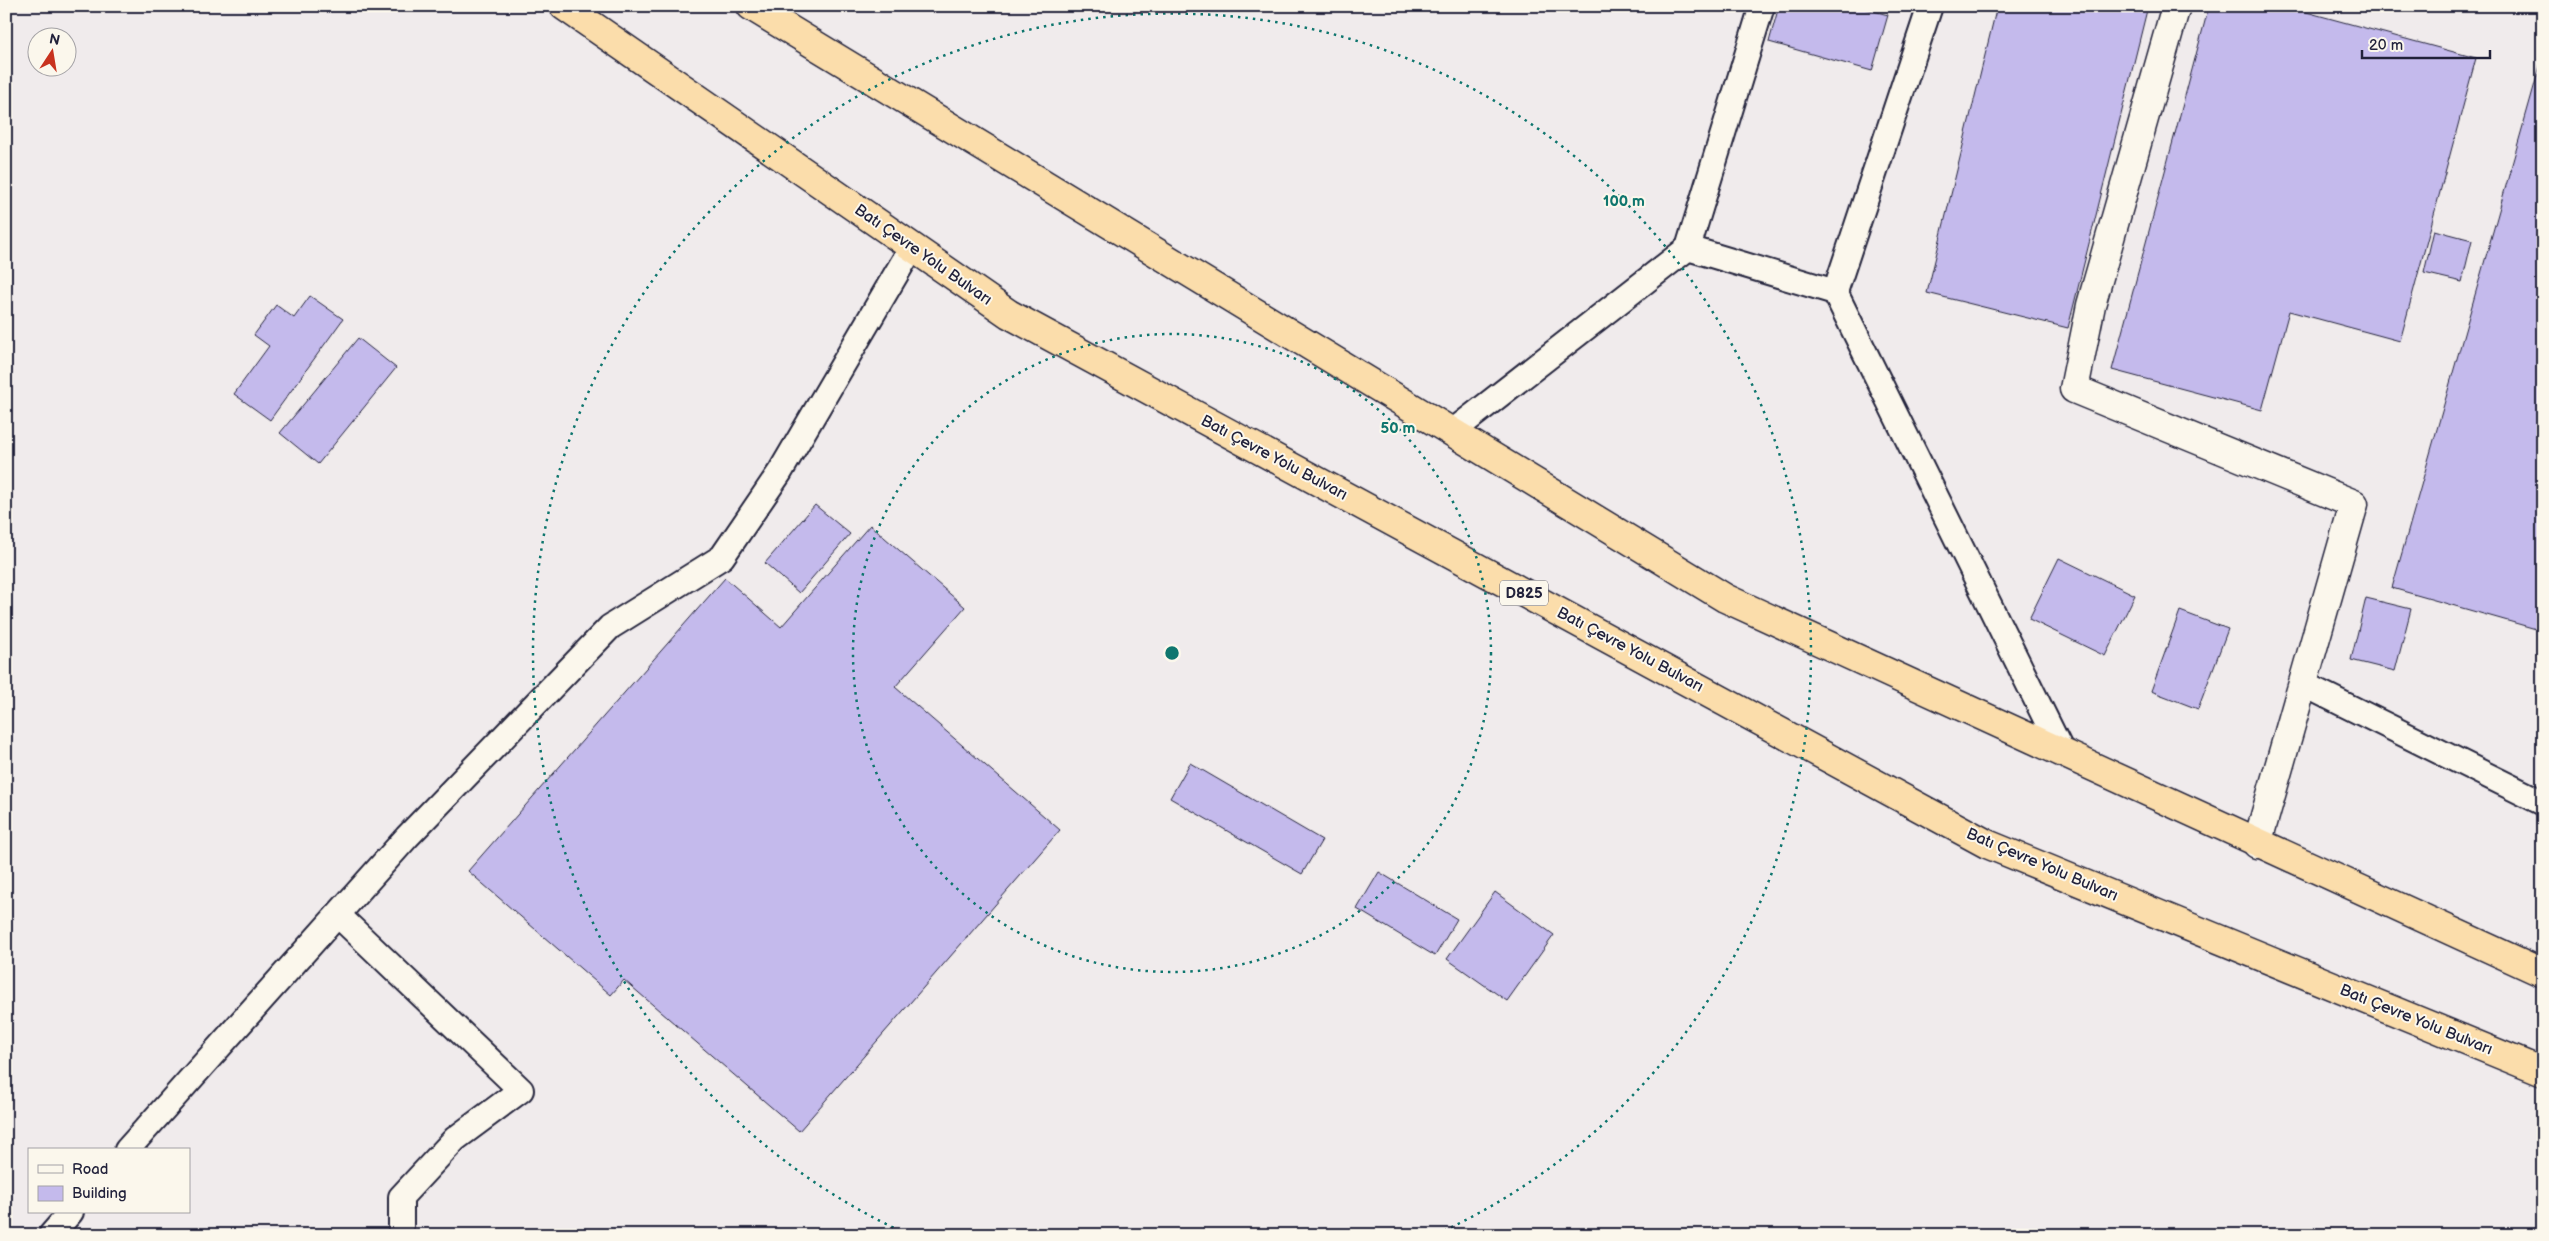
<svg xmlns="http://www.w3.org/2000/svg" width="2549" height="1241" font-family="'Balsamiq Sans',sans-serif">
<rect width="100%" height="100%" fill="#f0ebec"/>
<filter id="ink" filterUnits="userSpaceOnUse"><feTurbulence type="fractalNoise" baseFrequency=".02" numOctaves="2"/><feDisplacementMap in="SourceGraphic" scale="10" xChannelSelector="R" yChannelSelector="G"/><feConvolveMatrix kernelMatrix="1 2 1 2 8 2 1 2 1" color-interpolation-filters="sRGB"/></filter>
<g filter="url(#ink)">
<path fill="#c4baec" stroke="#22223b" d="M1779 6H1856L1888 15 1872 71 1769 42Z
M1997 6H2148L2068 328 1927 293Z
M2209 6H2284L2476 58 2400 341 2289 311 2262 410 2112 370Z
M2543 55V631L2392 588Z
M2434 230 2472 240 2462 282 2424 273Z
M310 296 343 319 270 420 234 394 269 346 254 335 276 305 294 318Z
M358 338 396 368 318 464 280 433Z
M815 505 850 534 799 593 765 563Z
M870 525 965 607 895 687 1060 830 799 1131 624 980 611 995 468 871 725 578 781 627Z
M2059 558 2135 595 2105 656 2029 619Z
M2366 598 2411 609 2395 671 2351 660Z
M2180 611 2228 629 2198 709 2151 691Z
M1190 763 1322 840 1302 874 1170 798Z
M1379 872 1457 919 1435 956 1357 909Z
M1495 892 1554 935 1507 1001 1447 959Z"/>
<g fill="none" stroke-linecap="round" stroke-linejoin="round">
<g stroke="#22223b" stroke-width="28">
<path id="service" d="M1930 6 1835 292 2063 754
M1688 248 1835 292
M1452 432 1688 248 1762 6
M2303 684 2543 803
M338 915 521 1090 455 1139 401 1197V1235
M127 1150 407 837 610 627 722 557 780 472 912 247
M51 1235 71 1212"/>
</g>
<g stroke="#22223b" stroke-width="31">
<path id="minor" d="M2176 6 2091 305 2074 389 2354 504 2257 844"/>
</g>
<g stroke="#22223b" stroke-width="31">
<path id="trunk" d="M564 6 1009 314 1987 844 2543 1072
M751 6 1725 598 2543 973"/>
</g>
<use href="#service" stroke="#fbf7ec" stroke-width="24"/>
<use href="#minor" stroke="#fbf7ec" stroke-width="28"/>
<use href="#trunk" stroke="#fbddab" stroke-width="28"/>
</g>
</g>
<g fill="none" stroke="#0f766e" stroke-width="2.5" stroke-dasharray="2.5 5">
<circle cx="1172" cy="653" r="319"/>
<path d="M907 1234A639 639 0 1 1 1437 1234"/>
</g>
<g text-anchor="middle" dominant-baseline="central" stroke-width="4" stroke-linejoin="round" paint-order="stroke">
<rect fill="#fbf7ec" stroke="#636270" stroke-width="1" x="1500" y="580.5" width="48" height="25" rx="4"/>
<g font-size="15" font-weight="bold" fill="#22223b">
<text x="1524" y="593">D825</text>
</g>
<g font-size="16" fill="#22223b" stroke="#fbf7ec">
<text transform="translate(923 255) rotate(35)">Batı Çevre Yolu Bulvarı</text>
<text transform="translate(1274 458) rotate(28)">Batı Çevre Yolu Bulvarı</text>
<text transform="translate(1630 650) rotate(28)">Batı Çevre Yolu Bulvarı</text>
<text transform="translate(2042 865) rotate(23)">Batı Çevre Yolu Bulvarı</text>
<text transform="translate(2416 1020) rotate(22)">Batı Çevre Yolu Bulvarı</text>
</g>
</g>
<circle cx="1172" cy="653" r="8" fill="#0f766e" stroke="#fbf7ec" stroke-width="2.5"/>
<g font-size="15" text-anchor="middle" font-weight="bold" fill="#0f766e" stroke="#fbf7ec" stroke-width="4" stroke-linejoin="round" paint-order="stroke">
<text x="1624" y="206">100 m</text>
<text x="1398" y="433">50 m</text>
</g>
<rect width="2549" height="1241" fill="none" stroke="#fbf7ec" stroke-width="25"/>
<rect x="12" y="12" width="2524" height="1216" fill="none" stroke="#22223b" stroke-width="2" filter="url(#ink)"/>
<rect x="28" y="1148" width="162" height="65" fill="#fbf7ec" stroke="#a4a2a5"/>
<rect x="38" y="1165" width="25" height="8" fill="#fbf7ec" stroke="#a4a2a5"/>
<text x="72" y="1174" font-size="15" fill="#22223b">Road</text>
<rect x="38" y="1186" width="25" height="15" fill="#c4baec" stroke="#a4a2a5"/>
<text x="72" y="1198" font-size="15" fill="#22223b">Building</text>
<g transform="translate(52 52) rotate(12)"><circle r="24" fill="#fbf7ec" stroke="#a4a2a5"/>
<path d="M0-4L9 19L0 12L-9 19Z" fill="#c8321e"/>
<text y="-8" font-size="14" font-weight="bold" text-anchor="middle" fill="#22223b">N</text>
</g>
<path d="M2362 50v8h128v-8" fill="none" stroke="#22223b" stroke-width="2.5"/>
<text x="2369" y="50" font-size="15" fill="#22223b" stroke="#fbf7ec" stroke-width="4" paint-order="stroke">20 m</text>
</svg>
